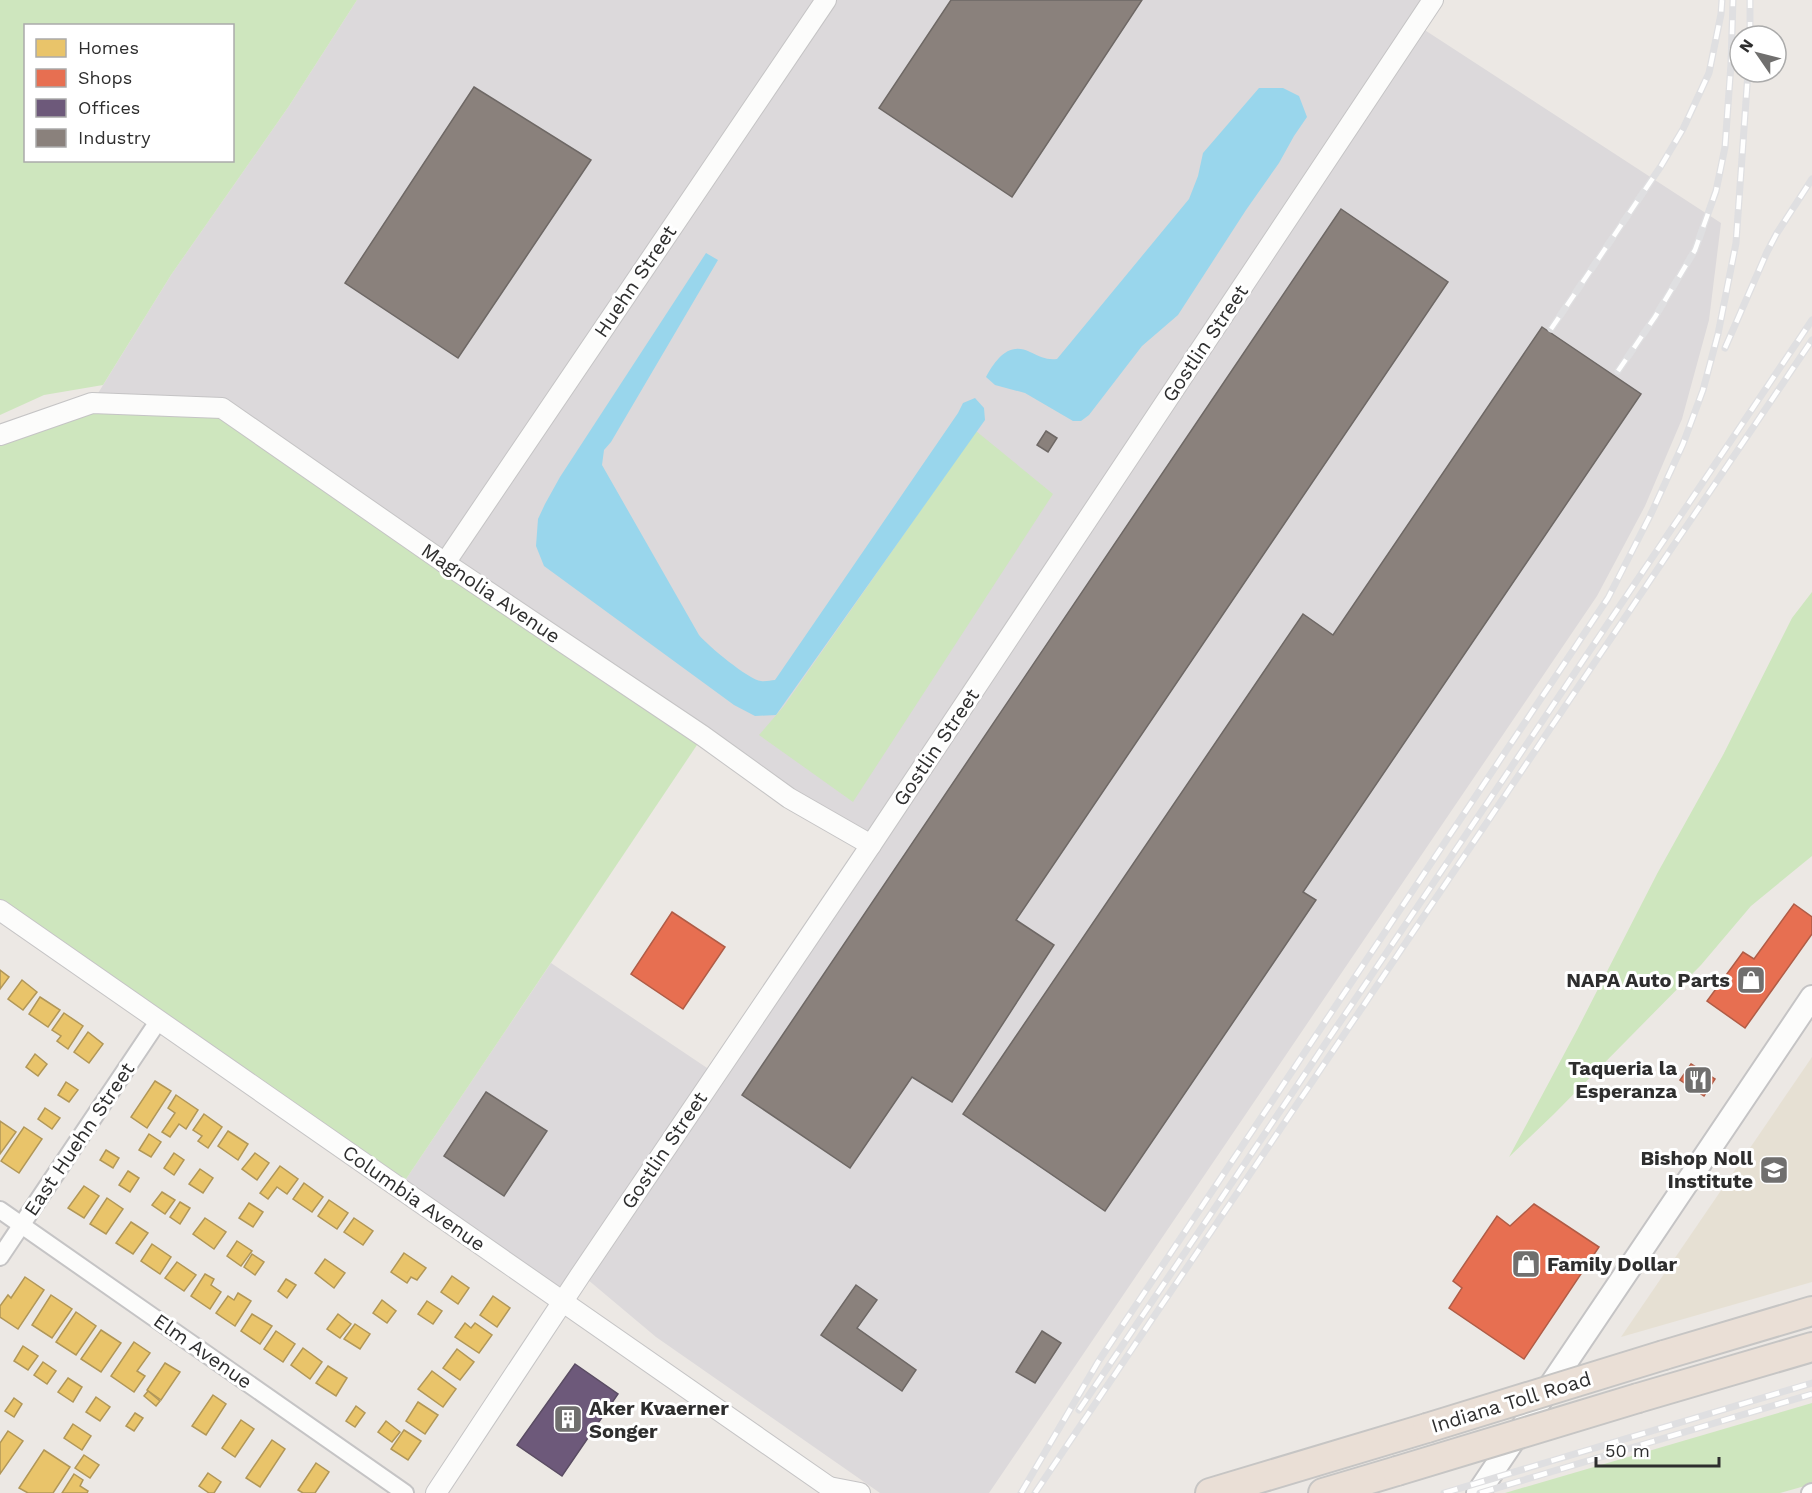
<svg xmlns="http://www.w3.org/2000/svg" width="1812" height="1493" font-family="'Work Sans',sans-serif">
	<rect width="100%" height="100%" fill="#ece8e4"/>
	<polygon fill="#dcd9db" points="357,0 1433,0 1417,25 1721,223 1709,320 1682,419 1645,506 1597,596 989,1493 880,1493 656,1337 581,1274 563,1302 400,1188 551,963 716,1074 871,845 703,736 92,403 171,275 289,106"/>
	<polygon fill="#e6e0d3" points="1812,1057 1812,1282 1621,1337"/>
	<g fill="#cee6be" fill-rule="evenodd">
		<path d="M0,0H357L289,106L171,275L103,385L44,395L0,415ZM26,26H232V160H26Z"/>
		<polygon points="92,403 222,408 703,736 400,1188 0,910 0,435"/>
		<polygon points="976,431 1053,494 853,802 759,735 784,706"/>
		<polygon points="1812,592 1812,856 1751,906 1701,965 1554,1114 1509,1157 1577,1030 1658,872 1723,755 1792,618"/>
		<polygon points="1812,1403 1812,1484 1780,1493 1505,1493"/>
	</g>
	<g fill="#99d6ec">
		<path d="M1259,88H1283L1299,96L1307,117L1294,136L1279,163L1246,210L1178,315L1142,346L1089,415L1081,421H1073L1025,393L995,385L986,377C995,361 1008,341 1030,352C1041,357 1046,360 1057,359L1189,199L1198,176L1203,153Z"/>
		<path d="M706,253L718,260L611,442L604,450L602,465L699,635C707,645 749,680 761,681C765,682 771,680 775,680L958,413L963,403L975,398L984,408L985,420L776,715L755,716L734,705L544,566L536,546L538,519L545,504L560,477Z"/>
	</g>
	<g fill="#e9c46a" stroke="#b19758" stroke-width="1.5">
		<polygon points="0,970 9,977 0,989"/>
		<polygon points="22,980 37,992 23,1010 8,999"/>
		<polygon points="40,997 60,1010 48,1027 29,1014"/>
		<polygon points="64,1013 83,1026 68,1049 57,1041 61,1036 52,1030"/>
		<polygon points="88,1032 103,1044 89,1063 74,1052"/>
		<polygon points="35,1054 47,1064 38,1076 26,1067"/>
		<polygon points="155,1081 171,1091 147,1128 131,1117"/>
		<polygon points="66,1082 78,1090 69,1102 58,1095"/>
		<polygon points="176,1095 198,1110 186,1129 179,1124 170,1137 162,1132 175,1113 168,1108"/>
		<polygon points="45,1108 60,1118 52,1129 38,1119"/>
		<polygon points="204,1114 222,1127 208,1148 198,1141 202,1136 193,1130"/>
		<polygon points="0,1121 16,1132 0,1154"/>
		<polygon points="24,1127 42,1139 19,1173 1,1161"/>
		<polygon points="228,1131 248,1144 238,1160 218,1146"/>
		<polygon points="149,1134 161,1142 151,1157 139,1150"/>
		<polygon points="106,1150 119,1158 113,1168 100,1160"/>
		<polygon points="174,1153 184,1160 174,1175 164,1168"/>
		<polygon points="255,1153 269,1163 257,1180 242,1169"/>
		<polygon points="280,1166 298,1179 287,1194 277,1187 268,1199 260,1193"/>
		<polygon points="200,1169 213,1178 203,1193 189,1184"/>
		<polygon points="128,1171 139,1178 130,1192 119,1185"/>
		<polygon points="304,1183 323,1197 312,1212 293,1199"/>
		<polygon points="84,1186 99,1196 84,1218 68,1208"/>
		<polygon points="162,1192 175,1200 165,1214 152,1205"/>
		<polygon points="107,1198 123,1209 106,1234 90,1224"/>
		<polygon points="329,1200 348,1213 337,1229 318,1216"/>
		<polygon points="180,1202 190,1208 180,1224 170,1217"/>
		<polygon points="249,1203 263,1212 253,1227 239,1218"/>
		<polygon points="205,1218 226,1232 214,1249 193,1234"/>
		<polygon points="354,1218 373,1231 363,1245 344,1232"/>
		<polygon points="131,1222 148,1233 133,1254 116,1243"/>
		<polygon points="237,1241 252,1251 241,1266 227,1256"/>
		<polygon points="152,1244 171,1257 160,1274 141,1261"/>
		<polygon points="404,1253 426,1268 417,1280 411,1277 407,1283 391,1272"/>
		<polygon points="252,1254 264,1262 255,1275 244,1267"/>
		<polygon points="325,1259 345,1273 334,1288 315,1273"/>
		<polygon points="177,1262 196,1275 184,1291 165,1278"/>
		<polygon points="205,1274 214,1279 211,1285 221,1292 210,1309 191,1296"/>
		<polygon points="452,1276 469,1288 458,1304 441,1292"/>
		<polygon points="25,1277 44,1290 18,1329 0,1317 0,1306 8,1295 11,1298"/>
		<polygon points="286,1279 296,1285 287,1298 278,1291"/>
		<polygon points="238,1293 251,1301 235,1326 216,1313 228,1296 234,1300"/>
		<polygon points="51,1295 72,1309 52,1338 32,1325"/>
		<polygon points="493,1296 510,1308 497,1327 480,1315"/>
		<polygon points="382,1300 396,1311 387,1323 373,1313"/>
		<polygon points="427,1301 442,1311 433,1324 418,1314"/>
		<polygon points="76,1312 96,1326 76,1355 56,1342"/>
		<polygon points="252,1314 272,1326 260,1344 241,1331"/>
		<polygon points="338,1314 351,1324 340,1338 327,1329"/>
		<polygon points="465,1323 471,1328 475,1323 492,1335 479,1353 455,1337"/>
		<polygon points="355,1324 370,1334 360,1349 344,1339"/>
		<polygon points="101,1330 121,1343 101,1372 81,1359"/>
		<polygon points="276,1331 295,1344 283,1362 264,1349"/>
		<polygon points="134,1342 150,1353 137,1371 145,1376 134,1392 111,1376"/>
		<polygon points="23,1346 38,1356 28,1370 14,1361"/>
		<polygon points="303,1348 322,1362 310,1379 291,1365"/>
		<polygon points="457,1349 474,1362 460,1380 443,1368"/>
		<polygon points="43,1362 56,1371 47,1384 34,1375"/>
		<polygon points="165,1363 180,1372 161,1400 147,1390"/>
		<polygon points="328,1366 347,1378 336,1396 316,1383"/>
		<polygon points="432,1371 456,1389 443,1407 418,1389"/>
		<polygon points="68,1378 82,1387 73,1402 58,1392"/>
		<polygon points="148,1391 160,1401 156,1406 144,1396"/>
		<polygon points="213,1395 226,1404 206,1435 192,1426"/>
		<polygon points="96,1397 110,1407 100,1421 86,1412"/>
		<polygon points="14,1398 22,1404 14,1417 5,1411"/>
		<polygon points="418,1402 438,1415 425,1434 406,1421"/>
		<polygon points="356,1406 365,1413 355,1427 346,1421"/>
		<polygon points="135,1413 143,1418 134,1431 126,1426"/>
		<polygon points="241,1420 254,1429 235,1457 222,1448"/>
		<polygon points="386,1421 400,1432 392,1442 378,1432"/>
		<polygon points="73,1424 91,1436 82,1450 64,1438"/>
		<polygon points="404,1430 421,1441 408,1460 391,1449"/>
		<polygon points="8,1431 23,1441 0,1474 0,1443"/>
		<polygon points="272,1440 285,1449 260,1487 246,1478"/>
		<polygon points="44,1450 70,1467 53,1493 28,1493 19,1488"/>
		<polygon points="84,1455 99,1465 90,1478 75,1468"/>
		<polygon points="316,1463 329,1472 315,1493 303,1493 298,1490"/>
		<polygon points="208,1473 221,1482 214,1493 209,1493 199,1486"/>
		<polygon points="74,1474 83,1480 80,1486 88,1491 87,1493 62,1493"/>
	</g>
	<g fill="#e76f51" stroke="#b05c46" stroke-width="1.5">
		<polygon points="1794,904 1812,917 1812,934 1745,1028 1707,1001 1743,952 1754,959"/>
		<polygon points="672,912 725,947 683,1009 631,974"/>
		<polygon points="1691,1064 1715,1079 1704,1096 1680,1080"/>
		<polygon points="1534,1204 1599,1247 1524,1359 1449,1308 1462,1288 1453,1281 1497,1216 1510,1226"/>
	</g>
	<polygon fill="#6d597a" stroke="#5a4c63" stroke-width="1.5" points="575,1364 618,1394 562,1476 517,1445"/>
	<g fill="#8a817c" stroke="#6e6865" stroke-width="1.5">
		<polygon points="951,0 1142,0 1012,197 879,108"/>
		<polygon points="474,87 591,160 458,358 345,283"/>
		<polygon points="1341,209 1448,282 1016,920 1054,945 952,1102 912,1077 850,1168 742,1095"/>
		<polygon points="1542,327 1641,394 1303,892 1316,900 1105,1211 963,1114 1303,614 1333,635"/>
		<polygon points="1046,431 1057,438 1048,452 1037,445"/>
		<polygon points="486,1092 547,1131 504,1196 444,1156"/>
		<polygon points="856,1285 877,1300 857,1328 916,1370 902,1391 821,1335"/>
		<polygon points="1042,1331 1061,1343 1035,1383 1016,1372"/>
	</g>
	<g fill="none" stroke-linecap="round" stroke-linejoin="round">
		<g stroke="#c5c4c5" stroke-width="20">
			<g id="minor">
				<polyline points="0,1210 405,1493"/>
				<polyline points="0,1257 159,1020"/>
				<polyline points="1810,1493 1812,1492"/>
			</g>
		</g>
		<g stroke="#c5c4c5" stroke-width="22">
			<g id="tertiary">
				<polyline points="0,435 92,403 222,408 445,563 703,736 789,798 871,845"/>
				<polyline points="445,563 826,0"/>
				<polyline points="0,910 829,1487 833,1493"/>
				<polyline points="829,1487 860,1493"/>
				<polyline points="436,1493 581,1274 871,845 1433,0"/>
			</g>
		</g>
		<g stroke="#c5c4c5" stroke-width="26">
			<polyline id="secondary" points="1478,1493 1812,997"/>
		</g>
		<g stroke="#c6c5c4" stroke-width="32">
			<g id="motorway">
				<polyline points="1664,1355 1812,1311"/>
				<polyline points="1638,1398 1812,1347"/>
				<polyline points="1210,1493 1427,1428"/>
				<polyline points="1323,1493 1397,1471"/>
			</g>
		</g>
		<use href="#minor" stroke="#fcfcfb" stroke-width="16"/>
		<use href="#tertiary" stroke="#fcfcfb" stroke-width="20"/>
		<use href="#secondary" stroke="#fcfcfb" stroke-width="22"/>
		<use href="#motorway" stroke="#eadfd6" stroke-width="28"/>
		<g stroke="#dfdfe1" stroke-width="7">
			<g id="rail">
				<polyline points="1750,36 1750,0"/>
				<polyline points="1551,329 1661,166 1683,129 1709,73 1721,14 1722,0"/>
				<polyline points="1725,348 1767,252 1777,233 1812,179"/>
				<polyline points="1618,371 1655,317 1695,250 1716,191 1725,147 1731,64 1733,0"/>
				<polyline points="1079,1410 1812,320"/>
				<polyline points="1021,1493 1098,1362 1608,598 1650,516 1683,444 1703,390 1718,334 1736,243 1748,72"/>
				<polyline points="1035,1493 1812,340"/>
				<polyline points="1444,1493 1812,1383"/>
				<polyline points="1480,1493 1812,1394"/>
			</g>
		</g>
		<use href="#rail" stroke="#fff" stroke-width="4.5" stroke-dasharray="14" stroke-linecap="butt"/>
		<g stroke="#c6c5c4" stroke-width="32" stroke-linecap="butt">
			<g id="motorway-bridge">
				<polyline points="1427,1428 1664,1355"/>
				<polyline points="1397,1471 1638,1398"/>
			</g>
		</g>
		<use href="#motorway-bridge" stroke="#eadfd6" stroke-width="28"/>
	</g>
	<defs>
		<g id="shop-square" transform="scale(1.5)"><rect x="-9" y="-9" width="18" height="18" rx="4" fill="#706f6e" stroke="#fff"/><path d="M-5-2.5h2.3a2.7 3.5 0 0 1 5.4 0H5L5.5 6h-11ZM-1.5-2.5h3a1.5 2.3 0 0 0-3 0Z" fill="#fff"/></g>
		<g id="restaurant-square" transform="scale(1.5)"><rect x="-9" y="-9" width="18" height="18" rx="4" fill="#706f6e" stroke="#fff"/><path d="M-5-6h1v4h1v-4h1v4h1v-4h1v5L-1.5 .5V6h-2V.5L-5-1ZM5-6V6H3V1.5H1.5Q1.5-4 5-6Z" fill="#fff"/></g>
		<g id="school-square" transform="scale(1.5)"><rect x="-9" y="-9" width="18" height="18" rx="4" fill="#706f6e" stroke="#fff"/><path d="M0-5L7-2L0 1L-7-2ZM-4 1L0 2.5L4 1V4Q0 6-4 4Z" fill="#fff"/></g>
		<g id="building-square" transform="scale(1.5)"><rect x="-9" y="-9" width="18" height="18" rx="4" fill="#706f6e" stroke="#fff"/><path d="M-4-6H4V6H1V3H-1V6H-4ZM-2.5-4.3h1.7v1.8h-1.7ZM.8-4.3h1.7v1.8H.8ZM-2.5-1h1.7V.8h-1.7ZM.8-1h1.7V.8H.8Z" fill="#fff"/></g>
	</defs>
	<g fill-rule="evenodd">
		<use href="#shop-square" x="1751" y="980"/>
		<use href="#restaurant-square" x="1698" y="1080"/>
		<use href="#school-square" x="1774" y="1170"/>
		<use href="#shop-square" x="1526" y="1264"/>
		<use href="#building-square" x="568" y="1419"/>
	</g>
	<g text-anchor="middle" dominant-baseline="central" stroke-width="6" stroke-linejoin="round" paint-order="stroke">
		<g font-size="20" fill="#2e2e2e" stroke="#fff">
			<text transform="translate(635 281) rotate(-56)">Huehn Street</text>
			<text transform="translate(1205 343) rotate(-56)">Gostlin Street</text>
			<text transform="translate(491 593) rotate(34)">Magnolia Avenue</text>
			<text transform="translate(936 747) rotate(-56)">Gostlin Street</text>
			<text transform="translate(79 1139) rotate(-56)">East Huehn Street</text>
			<text transform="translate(664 1150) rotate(-56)">Gostlin Street</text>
			<text transform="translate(414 1198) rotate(35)">Columbia Avenue</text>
			<text transform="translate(203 1351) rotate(35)">Elm Avenue</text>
			<text transform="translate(1511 1402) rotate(-17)">Indiana Toll Road</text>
		</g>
		<g font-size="20" font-weight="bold" fill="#2e2e2e" stroke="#fff" text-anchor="end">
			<text x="1730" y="980">NAPA Auto Parts</text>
			<text x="1677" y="1068">Taqueria la<tspan x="1677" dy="23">Esperanza</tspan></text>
			<text x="1753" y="1158">Bishop Noll<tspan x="1753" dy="23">Institute</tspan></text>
			<text x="1547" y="1264" text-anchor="start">Family Dollar</text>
			<text x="589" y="1408" text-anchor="start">Aker Kvaerner<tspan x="589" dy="23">Songer</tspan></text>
		</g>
	</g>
	<rect x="24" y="24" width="210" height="138" fill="#ffffff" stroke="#ababab" stroke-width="1.5"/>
	<rect x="36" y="39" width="30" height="18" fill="#e9c46a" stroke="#ababab" stroke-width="1.5"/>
	<text x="78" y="54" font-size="18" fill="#2e2e2e">Homes</text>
	<rect x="36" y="69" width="30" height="18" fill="#e76f51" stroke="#ababab" stroke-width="1.5"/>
	<text x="78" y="84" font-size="18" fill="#2e2e2e">Shops</text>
	<rect x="36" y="99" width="30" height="18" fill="#6d597a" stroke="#ababab" stroke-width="1.5"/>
	<text x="78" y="114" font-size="18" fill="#2e2e2e">Offices</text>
	<rect x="36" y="129" width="30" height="18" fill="#8a817c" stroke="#ababab" stroke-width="1.5"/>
	<text x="78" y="144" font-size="18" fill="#2e2e2e">Industry</text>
	<g transform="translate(1758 54) rotate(305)"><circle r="28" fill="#ffffff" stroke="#ababab" stroke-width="1.5"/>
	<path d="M0-4.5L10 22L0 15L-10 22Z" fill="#706f6e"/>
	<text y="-9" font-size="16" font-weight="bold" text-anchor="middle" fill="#2e2e2e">N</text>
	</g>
	<path d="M1596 1457v9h123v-9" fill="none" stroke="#2e2e2e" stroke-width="3"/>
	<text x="1605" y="1457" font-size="18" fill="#2e2e2e" stroke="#ffffff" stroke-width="4.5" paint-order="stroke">50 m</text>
</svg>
